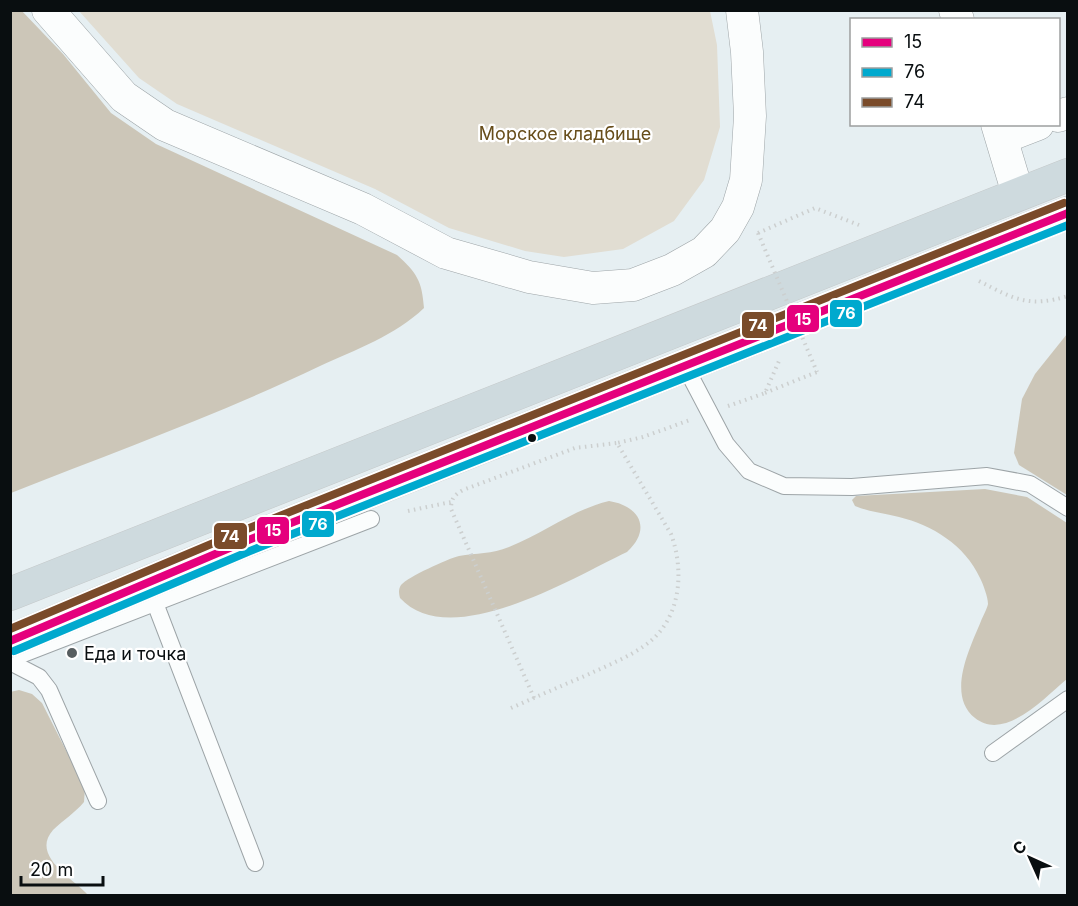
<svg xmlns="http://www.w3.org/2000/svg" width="1078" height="906" font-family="Inter,sans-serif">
	<rect width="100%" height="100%" fill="#e6eff2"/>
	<polygon fill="#e1ddd2" points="79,11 710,11 717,45 720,127 704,180 674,221 623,249 564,257 525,251 449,228 375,189 177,104 139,78"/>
	<g fill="#ccc6b8">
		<path d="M21,10L63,54L111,113L156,144L397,255C417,273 422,281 424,308C396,335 355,350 320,366C220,414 114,452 11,493L10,11Z"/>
		<polygon points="1067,334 1067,495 1019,465 1014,453 1022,399 1035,374"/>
		<path d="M985,489L1027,497L1067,523V679C1045,697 1005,742 975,718C946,695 970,648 981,621C983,616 987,609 988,604C988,597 983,584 980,578C965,545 932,525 899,517C884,513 869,512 855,506L852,500L856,496Z"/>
		<path d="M609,501C640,506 652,529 627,552C574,577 450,653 400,598C399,594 398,590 401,585C408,577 447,559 459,556C476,553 492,554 509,547C544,533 572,510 609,501Z"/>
		<path d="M19,690L32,694L42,703L85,788L84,802C75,813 63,820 53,830C30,856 74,879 88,895L11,896L10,692Z"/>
	</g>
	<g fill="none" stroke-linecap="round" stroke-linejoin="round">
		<g stroke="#9da4a7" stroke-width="18">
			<g id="service">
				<polyline points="685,366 726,444 749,471 784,486 852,487 987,476 1030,484 1068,508"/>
				<polyline points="155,603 255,863"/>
				<polyline points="10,659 371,519"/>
				<polyline points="10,662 39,677 49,690 98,801"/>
				<polyline points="993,753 1068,699"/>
			</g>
		</g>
		<g stroke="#9da4a7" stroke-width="33">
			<g id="minor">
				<polyline points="48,10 124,97 165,125 363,209 446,253 529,277 593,288 633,285 672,270 704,252 725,230 738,207 746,180 750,116 747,52 742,10"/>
				<polyline points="955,10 958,20"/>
				<polyline points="1058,116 1068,113"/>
				<polyline points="997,124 1018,194"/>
				<polyline points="1002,138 1038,124"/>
			</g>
		</g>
		<g stroke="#c5c9ca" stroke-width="34">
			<g id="trunk">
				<polyline points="10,594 1068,175"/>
				<polyline points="10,641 246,541 1068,213"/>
			</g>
		</g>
		<g stroke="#cccfcf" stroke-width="4" stroke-dasharray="1.5 4.5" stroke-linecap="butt">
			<polyline points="758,233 815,208 859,225"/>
			<path d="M979,281C1014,299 1029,308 1068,296"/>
			<polyline points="765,393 817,372"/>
			<polyline points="728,406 765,393 779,361"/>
			<polyline points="408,511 451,502"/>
			<path d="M534,698L451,509C451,499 454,495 463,490L575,448L617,443"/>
			<path d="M511,708C536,697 561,686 587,675C606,666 627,658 644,646C681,621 685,572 671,534L617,443L643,437L690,420"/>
		</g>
		<use href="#service" stroke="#fbfdfd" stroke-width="16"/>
		<use href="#minor" stroke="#fbfdfd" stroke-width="32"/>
		<use href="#trunk" stroke="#cedade" stroke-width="33"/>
		<polyline stroke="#cccfcf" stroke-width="4" stroke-dasharray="1.5 4.5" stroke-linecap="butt" points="758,233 817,372"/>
		<g stroke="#fff" stroke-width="12">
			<polyline id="bus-1" points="10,641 246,541 1068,213"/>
		</g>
		<g stroke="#fff" stroke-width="12">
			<polyline id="bus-2" points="14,651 250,551 1068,225"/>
		</g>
		<g stroke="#fff" stroke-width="12">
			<polyline id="bus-3" points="10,629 242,531 1064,203"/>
		</g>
		<use href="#bus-1" stroke="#e5007d" stroke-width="8"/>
		<use href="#bus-2" stroke="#00a9ce" stroke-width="8"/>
		<use href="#bus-3" stroke="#7a4b2a" stroke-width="8"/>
	</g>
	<circle fill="#090e10" stroke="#fff" stroke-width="2" cx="532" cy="438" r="5"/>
	<circle fill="#565d5f" stroke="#fff" stroke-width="2" cx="72" cy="653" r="6"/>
	<g text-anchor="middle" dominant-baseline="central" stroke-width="4.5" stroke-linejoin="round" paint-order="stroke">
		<g font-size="18" fill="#674d1a" stroke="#fff">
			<text x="565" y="133">Морское кладбище</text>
		</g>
		<g font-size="18" fill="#090e10" stroke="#fff" text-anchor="start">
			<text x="84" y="653">Еда и точка</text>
		</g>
	</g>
	<g stroke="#fff" stroke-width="2">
		<rect x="829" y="299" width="34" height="29" rx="6" fill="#00a9ce"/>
		<rect x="786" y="304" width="34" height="29" rx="6" fill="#e5007d"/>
		<rect x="741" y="311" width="34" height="28" rx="6" fill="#7a4b2a"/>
		<rect x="301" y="510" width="34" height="28" rx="6" fill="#00a9ce"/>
		<rect x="256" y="516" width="34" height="29" rx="6" fill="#e5007d"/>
		<rect x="213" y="522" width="35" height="28" rx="6" fill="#7a4b2a"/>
	</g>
	<g font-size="16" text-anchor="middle" font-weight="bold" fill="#fff">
		<text x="846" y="319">76</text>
		<text x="803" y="325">15</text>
		<text x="758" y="331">74</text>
		<text x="318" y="530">76</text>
		<text x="273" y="536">15</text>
		<text x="230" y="542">74</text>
	</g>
	<rect width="1078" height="906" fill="none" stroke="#090e10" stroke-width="24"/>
	<rect x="850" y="18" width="210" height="108" fill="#ffffff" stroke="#9d9f9f" stroke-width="1.5"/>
	<rect x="862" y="38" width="30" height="9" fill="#e5007d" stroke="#9d9f9f" stroke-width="1.5"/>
	<text x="904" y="48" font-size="18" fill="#090e10">15</text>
	<rect x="862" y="68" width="30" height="9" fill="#00a9ce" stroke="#9d9f9f" stroke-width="1.5"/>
	<text x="904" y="78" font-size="18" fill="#090e10">76</text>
	<rect x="862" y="98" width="30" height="9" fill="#7a4b2a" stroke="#9d9f9f" stroke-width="1.5"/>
	<text x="904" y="108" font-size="18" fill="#090e10">74</text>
	<g transform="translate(1030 858) rotate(315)" stroke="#ffffff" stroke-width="4.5" paint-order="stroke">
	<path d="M0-4.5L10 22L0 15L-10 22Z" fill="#090e10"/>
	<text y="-9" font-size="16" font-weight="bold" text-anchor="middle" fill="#090e10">С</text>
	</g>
	<path d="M21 876v9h82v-9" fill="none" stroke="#090e10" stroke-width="3"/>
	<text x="30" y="876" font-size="18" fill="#090e10" stroke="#ffffff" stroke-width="4.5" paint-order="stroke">20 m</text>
</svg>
